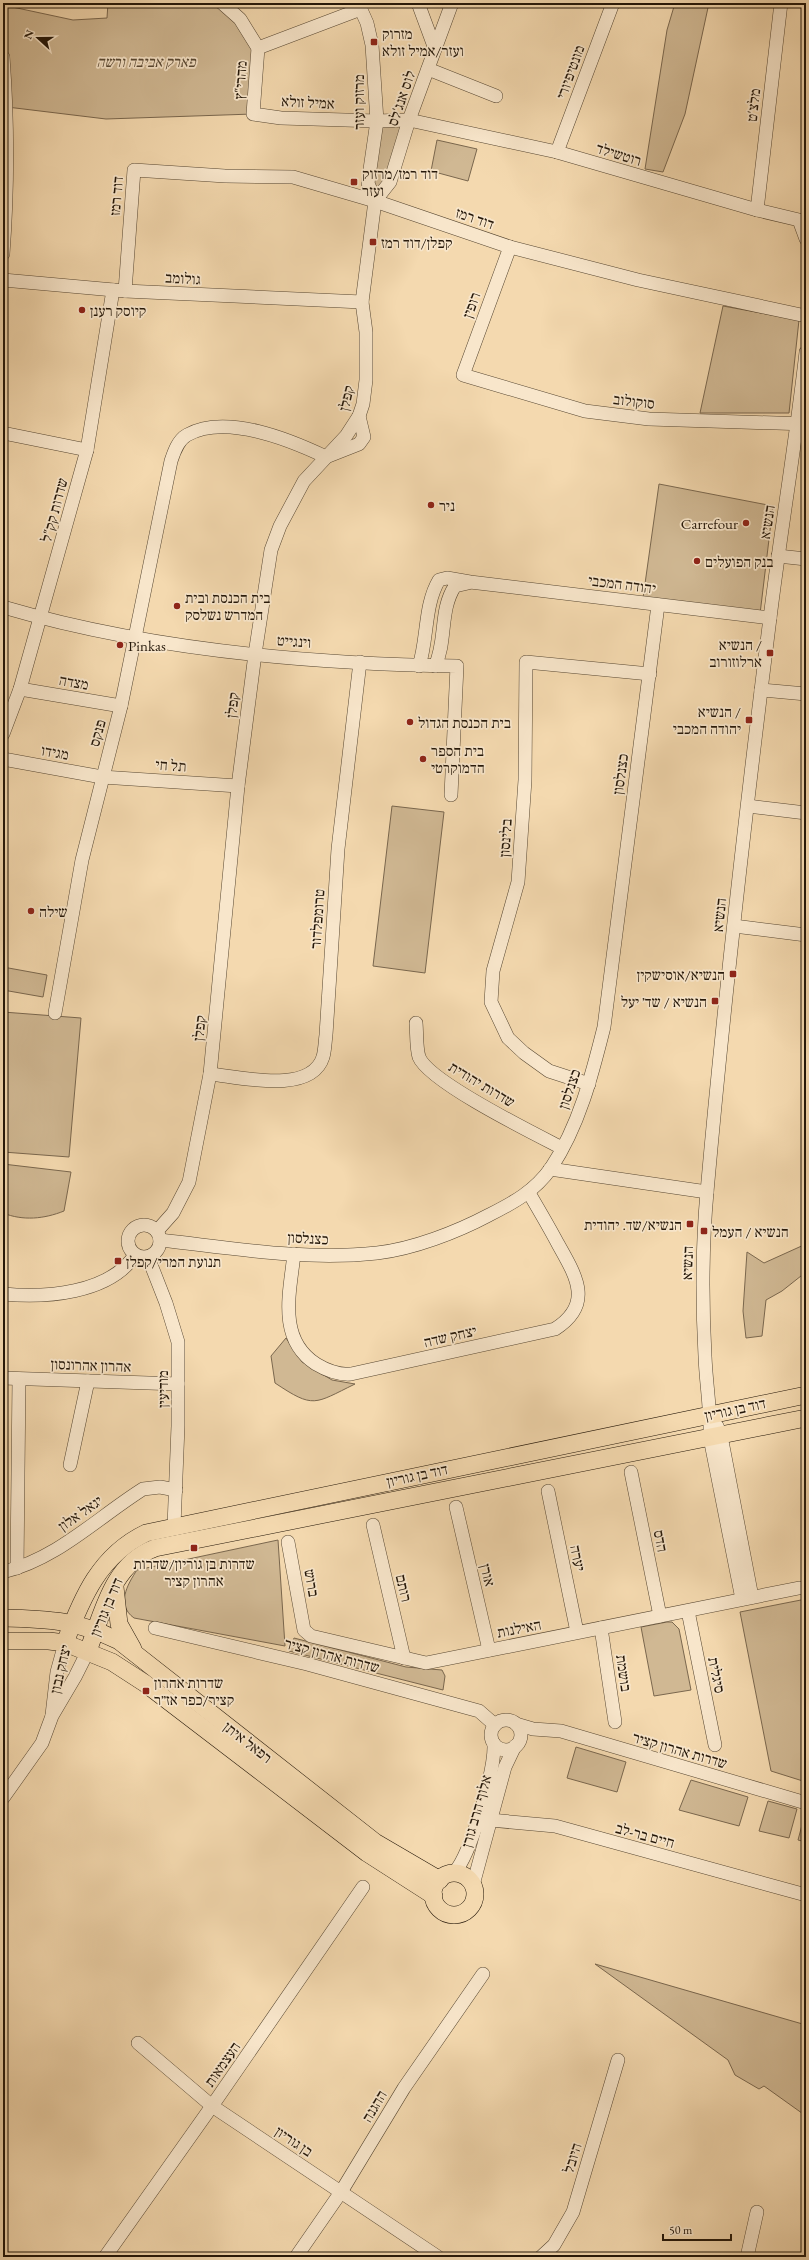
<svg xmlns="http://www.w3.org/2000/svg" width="809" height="2260" font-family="'EB Garamond','Frank Ruhl Libre',serif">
	<rect width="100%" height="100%" fill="#f4d9af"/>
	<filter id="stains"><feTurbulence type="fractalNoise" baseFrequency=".005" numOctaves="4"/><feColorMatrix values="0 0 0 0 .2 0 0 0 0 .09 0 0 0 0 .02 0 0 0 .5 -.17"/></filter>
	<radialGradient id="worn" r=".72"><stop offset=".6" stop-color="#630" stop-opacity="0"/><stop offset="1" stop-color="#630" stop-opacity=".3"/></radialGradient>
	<g fill="#d0b893" stroke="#7a674e">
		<polygon points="108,3 222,3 253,38 253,114 106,119 7,107 3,57 3,5 73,20 107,18"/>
		<polygon points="675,3 709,3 685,114 663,172 645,169 667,30"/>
		<polygon points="409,120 375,201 370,169 377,121"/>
		<polygon points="437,140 477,149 468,181 431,171"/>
		<polygon points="723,306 799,320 789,413 700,413"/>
		<polygon points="659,484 773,506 760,614 643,598"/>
		<polygon points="392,806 444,812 425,973 373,966"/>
		<polygon points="3,967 47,975 43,997 3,990"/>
		<polygon points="3,1012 81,1018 69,1157 3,1152"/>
		<path d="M3,1164L71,1172L64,1211C44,1219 23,1221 3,1213Z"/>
		<polygon points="806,1244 806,1272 782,1291 766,1300 762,1336 746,1338 743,1311 747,1252 764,1263"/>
		<path d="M286,1338L302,1362L332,1380L355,1384C314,1404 314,1409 275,1383L271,1356Z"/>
		<path d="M278,1540L285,1646L134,1618C116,1605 127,1585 137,1570Z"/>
		<polygon points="806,1599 806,1782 771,1771 740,1612"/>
		<polygon points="667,1622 672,1622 679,1629 691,1690 654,1696 641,1627"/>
		<polygon points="294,1638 406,1667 442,1670 445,1676 443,1690 289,1651"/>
		<polygon points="576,1747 626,1762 617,1792 567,1778"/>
		<polygon points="691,1780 748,1797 739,1826 679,1810"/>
		<polygon points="768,1801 797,1809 789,1838 759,1831"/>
		<polygon points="806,1810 806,1842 798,1840"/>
		<polygon points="595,1964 806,2025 806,2116 764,2086 759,2089 735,2075 728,2060"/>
	</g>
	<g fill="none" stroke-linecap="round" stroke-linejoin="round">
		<g stroke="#574732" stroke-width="14">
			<g id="minor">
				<polyline points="222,3 240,19 258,48 253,114 281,118 377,121 409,120 557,152 757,210 799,220 806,239"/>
				<polyline points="358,3 367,23 372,45 377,121 368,183 375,201"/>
				<polyline points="418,3 435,49"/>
				<polyline points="258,48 361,9"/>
				<path d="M3,57C8,124 8,186 3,254"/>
				<polyline points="428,69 496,96"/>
				<polyline points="557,152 613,3"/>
				<polyline points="375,201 390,182 409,120 452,3"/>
				<polyline points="757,210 781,3"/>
				<polyline points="510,247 463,375 585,411 649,419 806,424"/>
				<polyline points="3,280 125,291 362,302"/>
				<polyline points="125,291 134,170 225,176 293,177 375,201 510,247 638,280 806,316"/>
				<polyline points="3,433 87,450"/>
				<polyline points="778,556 806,559"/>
				<path d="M3,607C146,649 308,664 457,666L451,795"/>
				<path d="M419,666C428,638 424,605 439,580L447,578L470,582L770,618"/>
				<path d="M435,666C447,641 439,610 455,586L468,583"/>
				<polyline points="20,689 121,706"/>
				<polyline points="761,690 806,694"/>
				<polyline points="3,734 20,689 87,450 113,290"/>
				<polyline points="3,759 102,777 238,786"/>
				<polyline points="748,806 806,813"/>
				<polyline points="734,926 806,935"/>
				<path d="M55,1013L82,860L121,706L171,461C174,452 178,440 187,435C226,413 290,440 326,457L359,444L364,437L359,416"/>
				<path d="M416,1023C417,1033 416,1047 419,1057C429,1082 535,1134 562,1148"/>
				<path d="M210,1074C240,1077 311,1095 323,1057C325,1050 325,1042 326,1035L338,849L360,662"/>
				<polyline points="589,1084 549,1071 524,1053 508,1038 491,1002 493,971 518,882 525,780 526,662 650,674"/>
				<polyline points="550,1169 707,1192"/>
				<circle cx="144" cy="1241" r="16"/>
				<polyline points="157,1231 173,1213 189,1182 210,1074 238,786 255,654 271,550 280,526 304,481 346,436 359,416 363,404 366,380 366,332 362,302 375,201"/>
				<path d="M160,1240C232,1248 305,1261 377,1253C413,1249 457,1232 489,1215C513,1203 535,1191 551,1168C579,1126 592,1075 604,1027L658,605"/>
				<path d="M294,1254C290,1292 277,1339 316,1364C326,1370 339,1375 351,1374L555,1329C594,1304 576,1276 558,1244C549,1227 539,1210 529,1193"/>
				<polyline points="148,1257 166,1303 178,1342 178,1426 174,1526"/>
				<path d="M3,1294C45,1298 109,1294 135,1255"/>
				<polyline points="3,1378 178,1384"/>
				<polyline points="717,1426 721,1436 752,1597"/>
				<polyline points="70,1465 88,1381"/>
				<polyline points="631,1472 660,1616"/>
				<polyline points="548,1491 577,1632"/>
				<polyline points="456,1507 489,1650"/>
				<polyline points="373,1525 404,1658"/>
				<polyline points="288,1542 304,1630 311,1636 426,1663 799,1588"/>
				<polyline points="17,1568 19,1379"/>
				<path d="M3,1572C57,1559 97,1518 143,1489L160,1487L176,1490"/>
				<path d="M742,1599L710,1438C711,1410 706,1384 705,1356C702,1301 702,1247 707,1192C724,1000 746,809 770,618C781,529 796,441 806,352"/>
				<polyline points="688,1611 715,1745"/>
				<polyline points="155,1628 307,1664 479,1711 495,1725"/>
				<polyline points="601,1628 615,1722"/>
				<polyline points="52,1715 57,1672 65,1643"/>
				<circle cx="506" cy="1735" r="15"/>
				<polyline points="516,1724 533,1729 561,1731 806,1803"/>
				<polyline points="3,1798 42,1743 52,1716 75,1677 88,1651"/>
				<polyline points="476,1827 490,1820 555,1826 806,1895"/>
				<path d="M454,1873C471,1854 495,1770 494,1744"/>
				<polyline points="473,1885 505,1767 515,1746"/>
				<polyline points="138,2043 212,2106 438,2257"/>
				<polyline points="105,2257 212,2106 363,1887"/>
				<polyline points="296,2257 341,2192 404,2088 483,1974"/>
				<polyline points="541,2257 554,2245 573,2212 618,2060"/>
				<polyline points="747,2257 757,2212"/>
			</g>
		</g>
		<g stroke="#231608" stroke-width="18">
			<g id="major">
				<polyline points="115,1587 119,1624 133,1649"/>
				<path d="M3,1618C49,1619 77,1620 119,1641L375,1842L440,1880"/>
				<polyline points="3,1641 49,1641 65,1643 112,1662 146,1684 367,1853 434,1896"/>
				<path d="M65,1643C82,1597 100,1555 146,1533L806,1395"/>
				<path d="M88,1651C103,1612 112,1564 155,1548L806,1418"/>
				<circle cx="454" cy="1894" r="21"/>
			</g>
		</g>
		<use href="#minor" stroke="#f8e6cb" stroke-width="13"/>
		<use href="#major" stroke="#f4d9af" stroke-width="17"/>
	</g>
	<g fill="#8f2418" stroke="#f8e6cb" stroke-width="1.5">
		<rect x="370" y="38" width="8" height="8" rx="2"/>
		<rect x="350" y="178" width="8" height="8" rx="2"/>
		<rect x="369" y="238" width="8" height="8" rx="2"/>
		<circle cx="82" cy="310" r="4"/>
		<circle cx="431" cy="505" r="4"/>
		<circle cx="746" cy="523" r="4"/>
		<circle cx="697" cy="561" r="4"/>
		<circle cx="177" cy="606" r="4"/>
		<circle cx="120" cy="645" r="4"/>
		<rect x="766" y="649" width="8" height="8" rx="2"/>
		<rect x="745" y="716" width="8" height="8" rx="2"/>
		<circle cx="410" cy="722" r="4"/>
		<circle cx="423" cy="759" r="4"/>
		<circle cx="31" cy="911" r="4"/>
		<rect x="729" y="970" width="8" height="8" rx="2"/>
		<rect x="711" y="997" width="8" height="8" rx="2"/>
		<rect x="686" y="1220" width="8" height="8" rx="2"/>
		<rect x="700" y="1227" width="8" height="8" rx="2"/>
		<rect x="114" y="1257" width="8" height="8" rx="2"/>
		<rect x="190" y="1544" width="8" height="8" rx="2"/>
		<rect x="142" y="1687" width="8" height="8" rx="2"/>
	</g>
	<g text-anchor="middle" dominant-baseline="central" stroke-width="3.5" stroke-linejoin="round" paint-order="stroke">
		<g font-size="15" fill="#231608" stroke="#f8e6cb" text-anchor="start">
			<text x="382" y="33">מזרוק<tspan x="382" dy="17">ועזר/אמיל זולא</tspan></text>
			<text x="362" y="173">דוד רמז/מרזוק<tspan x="362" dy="17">ועזר</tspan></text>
			<text x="381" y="242">קפלן/דוד רמז</text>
			<text x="90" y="310">קיוסק רענן</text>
			<text x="439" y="505">ניר</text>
			<text x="738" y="523" text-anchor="end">Carrefour</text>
			<text x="705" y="561">בנק הפועלים</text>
			<text x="185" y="597">בית הכנסת ובית<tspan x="185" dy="17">המדרש נשלסק</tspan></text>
			<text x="762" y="644" text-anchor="end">הנשיא /<tspan x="762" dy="17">ארלוזורוב</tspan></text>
			<text x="128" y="645">Pinkas</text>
			<text x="741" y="711" text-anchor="end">הנשיא /<tspan x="741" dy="17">יהודה המכבי</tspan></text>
			<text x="418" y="722">בית הכנסת הגדול</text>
			<text x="431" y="750">בית הספר<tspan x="431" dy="17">הדמוקרטי</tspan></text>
			<text x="39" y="911">שילה</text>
			<text x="725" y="974" text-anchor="end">הנשיא/אוסישקין</text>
			<text x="707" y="1001" text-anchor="end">הנשיא / שד׳ יעל</text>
			<text x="682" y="1224" text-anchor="end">הנשיא/שד. יהודית</text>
			<text x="712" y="1231">הנשיא / העמל</text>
			<text x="126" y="1261">תנועת המרי/קפלן</text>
			<text x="194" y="1563" text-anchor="middle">שדרות בן גוריון/שדרות<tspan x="194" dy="17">אהרון קציר</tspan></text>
			<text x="154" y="1682">שדרות אהרון<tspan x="154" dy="17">קציר/כפר אז״ר</tspan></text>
		</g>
		<g font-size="15" font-style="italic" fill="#574732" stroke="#f8e6cb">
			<text x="146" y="61">פארק אביבה ורשה</text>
		</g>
		<g font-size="15" fill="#231608" stroke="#f8e6cb">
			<text transform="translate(570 72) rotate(-70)">מונטיפיורי</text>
			<text transform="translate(240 80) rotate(-86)">מהרי"ץ</text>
			<text transform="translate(401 98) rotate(-71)">לוס אנג'לס</text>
			<text transform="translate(308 102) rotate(3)">אמיל זולא</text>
			<text transform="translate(358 102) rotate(-90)">מרזוק ועזר</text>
			<text transform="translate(753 105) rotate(-84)">מלצ'ט</text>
			<text transform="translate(619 154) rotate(17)">רוטשילד</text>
			<text transform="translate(116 196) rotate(-85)">דוד רמז</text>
			<text transform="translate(475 218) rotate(19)">דוד רמז</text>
			<text transform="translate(183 278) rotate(3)">גולומב</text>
			<text transform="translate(471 305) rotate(-70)">רופין</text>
			<text transform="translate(346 398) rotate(-77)">קפלן</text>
			<text transform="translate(634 401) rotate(7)">סוקולוב</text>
			<text transform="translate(54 510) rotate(-75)">שדרות קק"ל</text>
			<text transform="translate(767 522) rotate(-81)">הנשיא</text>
			<text transform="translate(622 584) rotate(7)">יהודה המכבי</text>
			<text transform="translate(294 641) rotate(4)">וינגייט</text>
			<text transform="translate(74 682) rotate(10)">מצדה</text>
			<text transform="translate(232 705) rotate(-83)">קפלן</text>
			<text transform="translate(97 733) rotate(-75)">פנקס</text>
			<text transform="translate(55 752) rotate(10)">מגידו</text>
			<text transform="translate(171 765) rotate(4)">תל חי</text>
			<text transform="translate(620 774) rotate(-82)">כצנלסון</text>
			<text transform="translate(505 838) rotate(-86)">בלינסון</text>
			<text transform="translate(719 915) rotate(-84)">הנשיא</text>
			<text transform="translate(317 919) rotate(-86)">טרומפלדור</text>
			<text transform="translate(199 1028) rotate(-84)">קפלן</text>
			<text transform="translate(482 1084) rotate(31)">שדרות יהודית</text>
			<text transform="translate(569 1089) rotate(-71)">כצנלסון</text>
			<text transform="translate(308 1238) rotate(3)">כצנלסון</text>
			<text transform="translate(687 1263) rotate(-88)">הנשיא</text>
			<text transform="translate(450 1336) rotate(-13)">יצחק שדה</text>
			<text transform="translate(91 1365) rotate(2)">אהרון אהרונסון</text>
			<text transform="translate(162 1389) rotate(-90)">מודיעין</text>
			<text transform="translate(735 1409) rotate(-12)">דוד בן גוריון</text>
			<text transform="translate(417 1475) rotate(-12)">דוד בן גוריון</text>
			<text transform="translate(80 1513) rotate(-35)">יגאל אלון</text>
			<text transform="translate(661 1541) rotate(79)">הדס</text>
			<text transform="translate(578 1558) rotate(78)">יערה</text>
			<text transform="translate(488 1575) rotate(77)">אורן</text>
			<text transform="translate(312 1583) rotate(80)">ברוש</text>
			<text transform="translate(404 1588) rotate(77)">רותם</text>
			<text transform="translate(106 1607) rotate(-67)">דוד בן גוריון</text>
			<text transform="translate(519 1628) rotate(-11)">האילנות</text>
			<text transform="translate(332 1655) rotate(15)">שדרות אהרון קציר</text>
			<text transform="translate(60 1669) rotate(-77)">יצחק נבון</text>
			<text transform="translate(624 1673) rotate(82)">בושמת</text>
			<text transform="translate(717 1675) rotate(79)">סיגלית</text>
			<text transform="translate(248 1742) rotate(38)">רפאל איתן</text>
			<text transform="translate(680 1750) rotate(16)">שדרות אהרון קציר</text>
			<text transform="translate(476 1811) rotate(-74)">אלוף הרב גורן</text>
			<text transform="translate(645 1835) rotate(15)">חיים בר-לב</text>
			<text transform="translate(222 2064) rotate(-55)">העצמאות</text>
			<text transform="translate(374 2106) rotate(-59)">ההגנה</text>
			<text transform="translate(294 2141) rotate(34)">בן גוריון</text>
			<text transform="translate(572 2158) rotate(-73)">היובל</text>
		</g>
	</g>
	<rect width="809" height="2260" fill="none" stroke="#f4d9af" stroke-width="16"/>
	<rect x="4" y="4" width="801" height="2252" fill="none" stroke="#231608" stroke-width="2"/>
	<rect x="8" y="8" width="793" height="2244" fill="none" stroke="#231608"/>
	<g transform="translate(38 38) rotate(291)" stroke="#f8e6cb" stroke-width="3" paint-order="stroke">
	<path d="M0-3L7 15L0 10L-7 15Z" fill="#231608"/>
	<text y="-6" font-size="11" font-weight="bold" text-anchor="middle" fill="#231608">N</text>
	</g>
	<path d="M663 2234v6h68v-6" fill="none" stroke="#231608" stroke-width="2"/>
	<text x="669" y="2234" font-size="12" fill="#231608" stroke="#f8e6cb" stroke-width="3" paint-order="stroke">50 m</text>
	<rect width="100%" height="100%" filter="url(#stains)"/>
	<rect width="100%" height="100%" fill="url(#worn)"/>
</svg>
